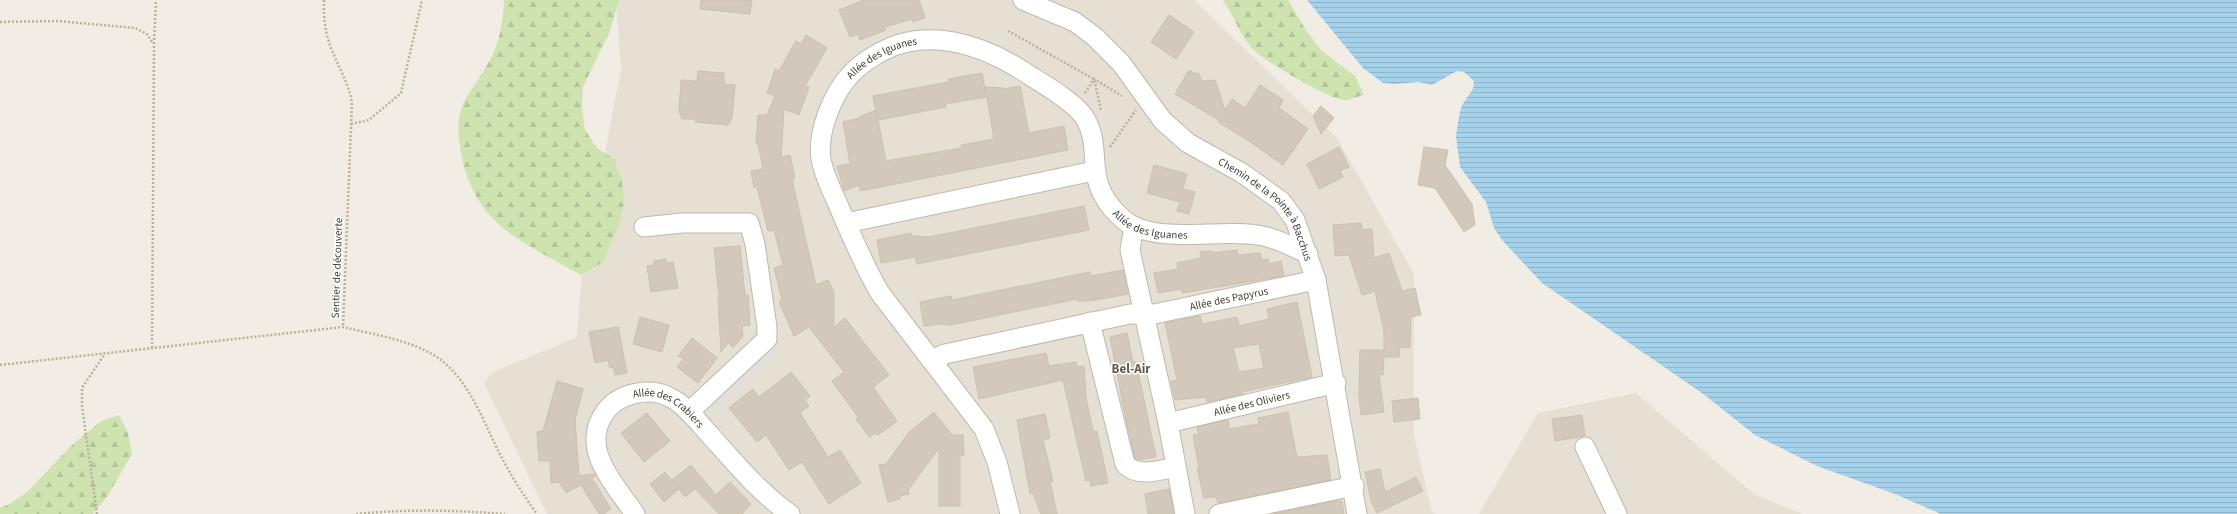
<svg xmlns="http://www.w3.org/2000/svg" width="2237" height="514" font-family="'Source Sans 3',sans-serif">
	<defs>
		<pattern id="forest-firs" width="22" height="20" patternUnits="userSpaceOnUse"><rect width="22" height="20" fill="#cee3b0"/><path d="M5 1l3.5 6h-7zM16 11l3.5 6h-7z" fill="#b2c498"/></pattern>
		<pattern id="water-rules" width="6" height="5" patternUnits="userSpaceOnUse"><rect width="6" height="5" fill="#a5d1eb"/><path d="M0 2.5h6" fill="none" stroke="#8fb4ca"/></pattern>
	</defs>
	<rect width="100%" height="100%" fill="#f1ede5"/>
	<g fill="#e5dfd4">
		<polygon points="616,0 1194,0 1337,138 1414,274 1414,435 1432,512 1437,514 547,514 484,383 491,373 577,337 582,271 621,69"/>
		<polygon points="1636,393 1755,495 1803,514 1479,514 1538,413"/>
	</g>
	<g fill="url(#forest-firs)">
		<path d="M504,0H619L610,31L583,87L582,107L585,130L597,148L614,159L622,180L624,203L619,224L603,262L581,275C524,242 475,227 461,153C458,134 456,118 465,100C472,87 482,75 489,62C500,43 503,21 504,0Z"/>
		<path d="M1223,0H1288L1307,32L1321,50L1355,76L1364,95C1358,96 1349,101 1343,100C1329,99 1260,59 1251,47C1239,32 1233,15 1223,0Z"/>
		<polygon points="119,415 128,433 132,454 108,495 93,514 0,514 0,508 10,504 28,491 70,447 101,421"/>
	</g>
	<polygon fill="#e2e0dd" points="773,339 781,348 710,415 702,407"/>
	<polygon fill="url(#water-rules)" points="1307,0 2237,0 2237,514 1941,514 1895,494 1817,466 1755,435 1702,393 1542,283 1502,240 1494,228 1486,202 1460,167 1456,136 1459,116 1462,105 1473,89 1474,81 1464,72 1457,71 1432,85 1419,82 1394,84 1383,83 1363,68"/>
	<g fill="#d2c9bc" stroke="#ccc0af" fill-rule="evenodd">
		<polygon points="701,0 752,0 750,14 700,9"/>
		<polygon points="864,0 919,0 925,18 913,22 912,19 885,27 886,30 860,40 858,34 850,37 839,10"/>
		<polygon points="1169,15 1194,32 1176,59 1151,42"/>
		<polygon points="806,35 827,48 805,86 809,87 799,115 784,109 781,158 790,155 795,178 792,179 816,285 828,280 834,292 834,327 845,318 889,375 873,387 897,421 878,435 876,433 869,437 856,419 858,417 832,381 844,372 809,327 794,336 779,302 782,300 774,268 783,265 774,230 768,231 757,187 754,187 751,171 763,169 758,144 756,144 758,115 767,115 775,96 767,93 775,69 779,71 796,41 801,44"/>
		<polygon points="1189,70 1195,74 1198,73 1202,81 1215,80 1225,110 1232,99 1245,108 1260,85 1283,100 1279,108 1308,129 1283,165 1249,141 1218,122 1219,120 1175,94"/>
		<polygon points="698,71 724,73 724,84 735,85 732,118 728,125 695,122 696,119 682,119 679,111 681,80 697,81"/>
		<path d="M982,73L986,94L985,87L1003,88V89L1020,86L1029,133L1064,126L1068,150L860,191L859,185L844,191L837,166L850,164L843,122L860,118L859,117L876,110L877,118L873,96L949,82L948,79ZM987,97L994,139L961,145L962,148L886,161L878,120L946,107L945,104Z"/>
		<polygon points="1321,106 1334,118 1321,134 1313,116"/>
		<polygon points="1339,147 1349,167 1340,171 1343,177 1319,189 1307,164"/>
		<polygon points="1424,147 1448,150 1445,165 1472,204 1475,225 1464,232 1435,188 1418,185"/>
		<polygon points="1154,165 1187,174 1183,189 1195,192 1189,214 1177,211 1180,202 1147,193"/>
		<polygon points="1084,206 1089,230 917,264 915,257 881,263 877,240 911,233 911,236 929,237"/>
		<polygon points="1361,223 1362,230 1372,229 1374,258 1389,253 1402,291 1415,288 1421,315 1411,317 1410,348 1400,347 1399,357 1384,357 1383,375 1379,375 1384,412 1361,415 1359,395 1360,350 1384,350 1384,331 1375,291 1362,295 1349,255 1335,256 1333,225"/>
		<polygon points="740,246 745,295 748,295 750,325 742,326 743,336 733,348 728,343 721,352 718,297 719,297 714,248"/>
		<polygon points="1237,250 1238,255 1260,253 1262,260 1268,259 1269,264 1281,261 1284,276 1182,293 1182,289 1158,293 1154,273 1178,269 1177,263 1201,258 1200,252 1212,251 1213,253"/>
		<polygon points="666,259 666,263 673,262 678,288 651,292 647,266 654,265 654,261"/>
		<polygon points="1123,270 1128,294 1089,301 1078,301 1077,299 951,325 939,324 924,326 920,302 951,296 952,300 1090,272 1091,276"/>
		<path d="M1297,302L1312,377L1242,392L1243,394L1207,402L1206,397L1175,400L1171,381L1177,380L1165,323L1200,316L1202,324L1237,317L1239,326L1269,319L1267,309ZM1259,344L1264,368L1239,372L1233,348Z"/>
		<polygon points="640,317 669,325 662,352 633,344"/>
		<polygon points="618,327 627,373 615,375 613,367 610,368 608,360 595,363 589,332"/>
		<polygon points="1127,333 1133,362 1136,362 1156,457 1138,460 1135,458 1126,420 1110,337"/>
		<polygon points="692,338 717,358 698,383 677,367 684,358 678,356"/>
		<polygon points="1046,353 1049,366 1076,362 1077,367 1084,366 1086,397 1093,431 1097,431 1108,483 1091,486 1090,480 1086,481 1063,380 979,399 973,367"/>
		<polygon points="791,372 810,396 805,400 809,406 800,413 828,457 840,450 861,483 829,504 802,462 789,470 766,435 757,442 729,408 753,389 759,397"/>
		<polygon points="557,381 583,389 575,420 579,476 595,474 596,476 592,478 611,509 603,514 599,514 581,485 566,493 559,482 551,483 550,461 539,461 537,432 543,431"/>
		<polygon points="1418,398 1420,419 1394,422 1392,401"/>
		<polygon points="934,412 952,435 963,435 964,455 960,455 960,506 939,506 939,448 908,490 909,494 900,496 900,499 888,502 879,465 886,464 909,432"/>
		<polygon points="1288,412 1297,457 1327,455 1331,480 1218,503 1216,497 1204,498 1197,468 1199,468 1193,435 1199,434 1197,427 1228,420 1229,429 1259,424 1258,418"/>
		<polygon points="647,413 670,441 644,462 621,433"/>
		<polygon points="1045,414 1050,438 1043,440 1053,481 1050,482 1057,514 1041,514 1033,493 1030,494 1017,420"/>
		<polygon points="1582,415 1585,436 1555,441 1552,419"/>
		<polygon points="691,465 716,495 730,482 751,504 742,514 719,514 695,489 685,497 672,480"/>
		<polygon points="1380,469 1385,492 1416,477 1423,491 1377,513 1371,501 1365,472"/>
		<polygon points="665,472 679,489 664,502 650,484"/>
		<polygon points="1169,489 1174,514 1148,514 1145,494"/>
		<polygon points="1335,501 1342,501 1344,514 1273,514"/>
	</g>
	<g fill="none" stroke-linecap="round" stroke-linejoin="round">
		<g stroke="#bfb8ac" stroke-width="21">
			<g id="minor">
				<path id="s1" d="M1023,0L1075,22L1095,37L1121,63L1163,121L1188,143L1242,173L1281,201L1295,220L1316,280L1357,514"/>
				<polyline points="846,223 1094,171"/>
				<polyline points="1134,226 1130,250 1168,423 1185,514"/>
				<polyline points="644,227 682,223 749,223 755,244 767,327 767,339 689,412"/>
				<path d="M1090,322L1125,464C1137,478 1160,470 1176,467"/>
				<path id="s2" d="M932,360L945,354L1130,314H1154L1316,280"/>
				<path id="s3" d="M1168,423L1336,383"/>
				<polyline points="1585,447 1617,514"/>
				<path id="s4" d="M635,514C616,486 582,452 602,417C615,393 650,385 673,399C688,408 699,423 710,435C735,463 759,492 790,514"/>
				<path id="s5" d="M1010,514L997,462L984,429L880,293C864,266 852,237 840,209C833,193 824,176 821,159C818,138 826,115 835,97C844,79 857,66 874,56C924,24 983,44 1029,75C1045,85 1078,104 1086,120C1102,149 1085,176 1112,208C1118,215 1125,222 1133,226C1169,243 1224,228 1263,236C1278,239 1293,247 1308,254"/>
				<polyline points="1219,514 1354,486"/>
			</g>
		</g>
		<g stroke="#bdb09b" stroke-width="2.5" stroke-dasharray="2 2" stroke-linecap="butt">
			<path d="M324,0C323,19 326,38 334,55C341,72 348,83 352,102L343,327"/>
			<polyline points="0,22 58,21 135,28 147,34 153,43"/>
			<polyline points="1008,31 1094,79 1101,110"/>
			<polyline points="1085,93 1094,79 1122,96"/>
			<polyline points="351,124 369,120 401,93 422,0"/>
			<polyline points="1110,147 1136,110"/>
			<polyline points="152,348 154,43 156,0"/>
			<path d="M0,365L343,327C372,334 404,339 430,353C469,374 483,423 503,460C513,479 524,496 537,514"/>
			<polyline points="97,514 82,406 82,388 104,355"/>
			<path d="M356,514C406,509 455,510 505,514"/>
		</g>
		<use href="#minor" stroke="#fff" stroke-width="19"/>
	</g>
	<g text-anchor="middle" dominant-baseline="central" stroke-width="3" stroke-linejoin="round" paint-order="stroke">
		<g font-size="11" fill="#433d35" stroke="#fff">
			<text stroke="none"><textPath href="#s5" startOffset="535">Allée des Iguanes</textPath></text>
			<text stroke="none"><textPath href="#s1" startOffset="329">Chemin de la Pointe à Bacchus</textPath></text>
			<text stroke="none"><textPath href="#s5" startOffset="905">Allée des Iguanes</textPath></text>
			<text transform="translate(337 268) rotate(-88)">Sentier de découverte</text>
			<text stroke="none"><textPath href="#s2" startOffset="304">Allée des Papyrus</textPath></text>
			<text stroke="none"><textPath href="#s3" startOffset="86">Allée des Oliviers</textPath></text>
			<text stroke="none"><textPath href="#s4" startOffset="189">Allée des Crabiers</textPath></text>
		</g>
		<g font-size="13" font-weight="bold" fill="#655b4d" stroke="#fff">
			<text x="1131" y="369">Bel-Air</text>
		</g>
	</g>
</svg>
